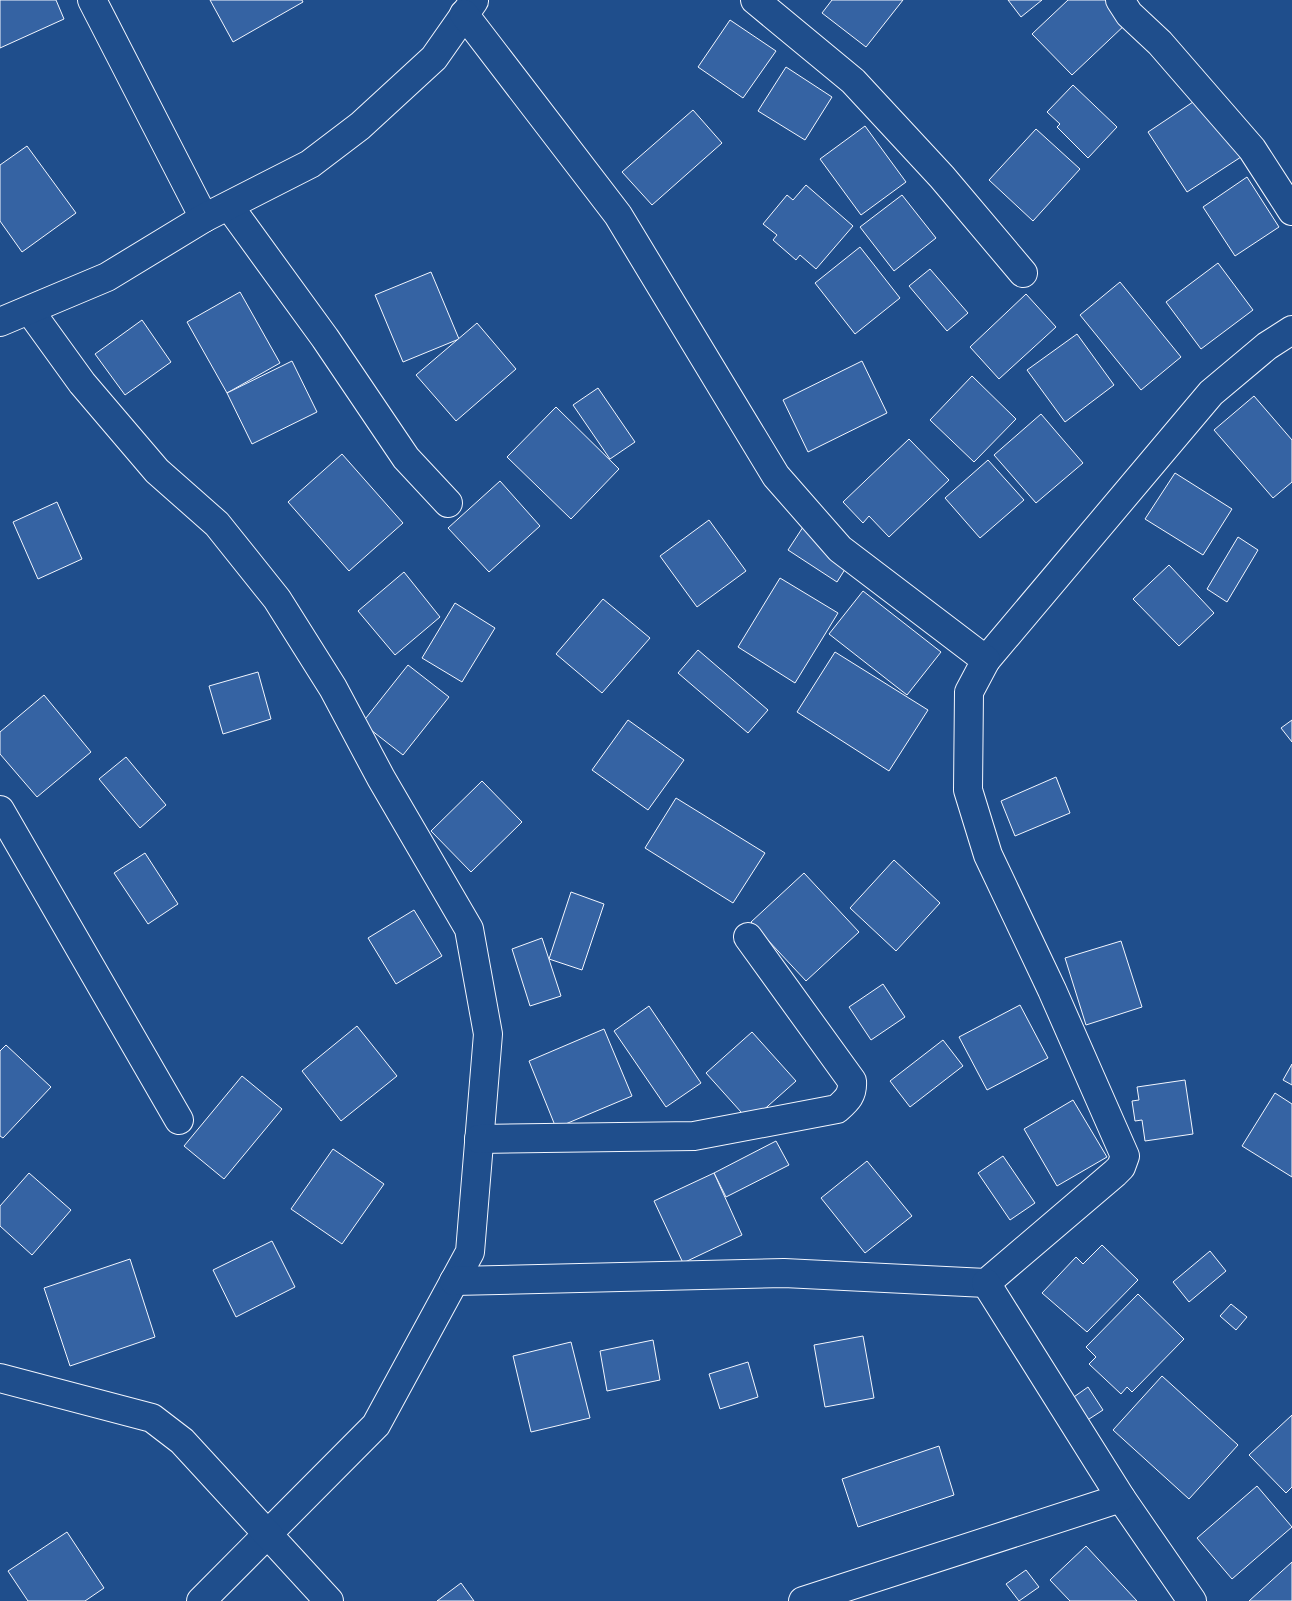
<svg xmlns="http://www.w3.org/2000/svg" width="1292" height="1601" font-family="'Sofia Sans Condensed',sans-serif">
	<rect width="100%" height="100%" fill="#1f4e8c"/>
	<g fill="#3563a3" stroke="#f2f6ff">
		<polygon points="0,0 56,0 64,19 0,48"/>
		<polygon points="210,0 302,0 303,2 233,42"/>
		<polygon points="832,0 903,0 866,47 822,13"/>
		<polygon points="1008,0 1042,0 1021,17"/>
		<polygon points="1068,0 1107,0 1128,22 1072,75 1032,34"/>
		<polygon points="730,20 776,51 743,98 698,67"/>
		<polygon points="786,67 832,97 805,140 758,111"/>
		<polygon points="1073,85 1117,127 1088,158 1057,127 1060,124 1047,112"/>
		<polygon points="1202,96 1241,157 1187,192 1148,132"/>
		<polygon points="693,110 722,143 652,205 622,172"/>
		<polygon points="865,126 906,182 861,215 820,159"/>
		<polygon points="1036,129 1080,169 1033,221 989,180"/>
		<polygon points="27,146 76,213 22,252 0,221 0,165"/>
		<polygon points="1247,177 1279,227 1235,256 1203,207"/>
		<polygon points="806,185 853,226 816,269 800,255 796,260 773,240 777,235 763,224 787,195 793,200"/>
		<polygon points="902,195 936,238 894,271 860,227"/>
		<polygon points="860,247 900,298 855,334 815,283"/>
		<polygon points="1218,263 1253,310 1201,349 1166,302"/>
		<polygon points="930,269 968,313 947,331 909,286"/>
		<polygon points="431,272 459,339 403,362 375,295"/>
		<polygon points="1120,282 1181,357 1141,390 1080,315"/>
		<polygon points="240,292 280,363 227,393 187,322"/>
		<polygon points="1026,294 1056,327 999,379 970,347"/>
		<polygon points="142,320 171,362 125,395 95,354"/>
		<polygon points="477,323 516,369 456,421 416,375"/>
		<polygon points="1077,334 1114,385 1065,422 1027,370"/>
		<polygon points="292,361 317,412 252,444 227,393"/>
		<polygon points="862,361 887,413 808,452 783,400"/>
		<polygon points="972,376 1016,419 974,462 930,420"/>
		<polygon points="598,388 635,442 610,459 573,405"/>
		<polygon points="1254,396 1292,440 1292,482 1273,498 1214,430"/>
		<polygon points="556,407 619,469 571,519 507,457"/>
		<polygon points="1041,414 1083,463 1036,503 994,455"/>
		<polygon points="909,439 949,480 889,537 869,516 863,523 843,502"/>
		<polygon points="342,454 403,523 349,571 288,502"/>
		<polygon points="988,460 1024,500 980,538 945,498"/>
		<polygon points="1175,473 1232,509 1203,555 1145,519"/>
		<polygon points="500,481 540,526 489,572 448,528"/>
		<polygon points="57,502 82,559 38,579 13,522"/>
		<polygon points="709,520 746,571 697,607 660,556"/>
		<polygon points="805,524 854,555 837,582 788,550"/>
		<polygon points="1238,537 1258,550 1227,602 1207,589"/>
		<polygon points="1169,565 1214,613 1179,646 1133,599"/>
		<polygon points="404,572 440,617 395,655 358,611"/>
		<polygon points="780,578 838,613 795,683 738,647"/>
		<polygon points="863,591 941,652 907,695 829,634"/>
		<polygon points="603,599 650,638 602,693 556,654"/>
		<polygon points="455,603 495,628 462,682 422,658"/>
		<polygon points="698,650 768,710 748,733 678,673"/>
		<polygon points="835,652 928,710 889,771 797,712"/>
		<polygon points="408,665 449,697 403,755 362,723"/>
		<polygon points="258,672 271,719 223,734 209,686"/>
		<polygon points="44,695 91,752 37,797 0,754 0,732"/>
		<polygon points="628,720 684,760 648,810 592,770"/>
		<polygon points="1292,720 1292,742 1281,728"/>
		<polygon points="126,757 166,805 140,828 99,779"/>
		<polygon points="1056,777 1070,813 1015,836 1001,801"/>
		<polygon points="482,781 522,822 471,872 431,831"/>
		<polygon points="676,798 765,853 733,903 645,848"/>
		<polygon points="145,853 178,904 148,924 114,873"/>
		<polygon points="894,860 940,903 896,951 850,908"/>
		<polygon points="804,873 859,932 806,981 751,922"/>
		<polygon points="571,892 604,904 582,970 549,959"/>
		<polygon points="414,910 442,956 396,984 368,938"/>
		<polygon points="542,938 561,996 530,1006 512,949"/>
		<polygon points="1121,941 1142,1007 1086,1025 1065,958"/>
		<polygon points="883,984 905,1017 871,1040 849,1007"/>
		<polygon points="1020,1005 1048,1058 987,1090 959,1037"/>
		<polygon points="649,1006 701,1083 666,1107 614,1031"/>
		<polygon points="357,1026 397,1076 341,1121 302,1071"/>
		<polygon points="604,1029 632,1096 556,1128 529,1061"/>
		<polygon points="752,1032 796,1081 750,1122 706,1073"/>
		<polygon points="943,1040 963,1066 910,1107 890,1081"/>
		<polygon points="6,1045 51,1087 3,1138 0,1136 0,1051"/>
		<polygon points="1292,1064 1292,1085 1283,1080"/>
		<polygon points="242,1076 282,1109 224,1179 184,1146"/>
		<polygon points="1185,1080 1193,1134 1145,1141 1142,1120 1135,1121 1132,1101 1139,1100 1137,1087"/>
		<polygon points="1275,1093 1292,1104 1292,1177 1242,1146"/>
		<polygon points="1073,1100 1107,1157 1057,1186 1024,1129"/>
		<polygon points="776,1141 789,1165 726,1197 714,1173"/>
		<polygon points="333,1149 384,1184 342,1244 291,1209"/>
		<polygon points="1003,1156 1035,1203 1010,1220 978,1173"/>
		<polygon points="867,1161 912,1216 865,1253 821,1198"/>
		<polygon points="29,1173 71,1210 32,1255 0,1226 0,1206"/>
		<polygon points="714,1173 742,1235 683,1263 654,1201"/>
		<polygon points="272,1241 295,1287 236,1317 213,1270"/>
		<polygon points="1102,1245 1138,1280 1087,1332 1042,1293 1076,1257 1083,1264"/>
		<polygon points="1210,1251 1226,1271 1189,1302 1173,1282"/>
		<polygon points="130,1259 155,1337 70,1366 44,1288"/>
		<polygon points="1138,1294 1184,1339 1132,1392 1127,1387 1121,1394 1089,1364 1096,1357 1086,1347"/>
		<polygon points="1231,1304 1247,1317 1236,1330 1220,1316"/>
		<polygon points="863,1336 874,1398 825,1407 814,1345"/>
		<polygon points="653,1340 660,1380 607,1391 600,1351"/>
		<polygon points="571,1342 590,1418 531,1432 513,1356"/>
		<polygon points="748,1362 758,1397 720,1409 709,1374"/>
		<polygon points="1162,1376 1238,1445 1189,1499 1113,1430"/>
		<polygon points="1088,1387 1103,1410 1086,1421 1071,1399"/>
		<polygon points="1292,1415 1292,1487 1286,1493 1249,1455"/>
		<polygon points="939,1446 954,1495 858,1527 842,1479"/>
		<polygon points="1257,1486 1292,1527 1232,1579 1197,1538"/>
		<polygon points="67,1532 104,1588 85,1601 28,1601 8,1571"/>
		<polygon points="1086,1546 1137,1601 1070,1601 1050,1580"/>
		<polygon points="1292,1562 1292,1601 1249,1601"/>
		<polygon points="1026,1570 1039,1587 1019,1601 1006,1584"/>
		<polygon points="461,1583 474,1601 437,1601"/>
	</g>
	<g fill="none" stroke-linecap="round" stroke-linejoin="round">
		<g stroke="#f2f6ff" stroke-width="30">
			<g id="street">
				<polyline points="92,0 204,218"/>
				<polyline points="755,0 853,81 942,177 1023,273"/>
				<polyline points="1120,0 1129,14 1160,43 1252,149 1292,211"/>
				<polyline points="229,206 325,338 406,458 448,503"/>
				<polyline points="30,311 82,383 157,471 217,524 277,599 333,688 381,778 469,929 488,1034 470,1252 376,1425 201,1601"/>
				<polyline points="0,322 107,277 204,218 310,164 360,126 434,58 474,1"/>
				<polyline points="986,660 1211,393 1267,346 1292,330"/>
				<polyline points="0,810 179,1120"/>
				<path d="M479,1139L694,1136L837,1109C847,1100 853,1095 852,1081L748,937"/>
				<polyline points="454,1281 784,1273 986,1283 1115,1173 1121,1167 1125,1156 1052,990 988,855 968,790 969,692 986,660 840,549 776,476 618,215 464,14"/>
				<polyline points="0,1378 152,1418 182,1441 329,1601"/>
				<polyline points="1121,1498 1192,1601"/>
				<polyline points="803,1601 1121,1498 986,1283"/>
			</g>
		</g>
		<use href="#street" stroke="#1f4e8c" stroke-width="28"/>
	</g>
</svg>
